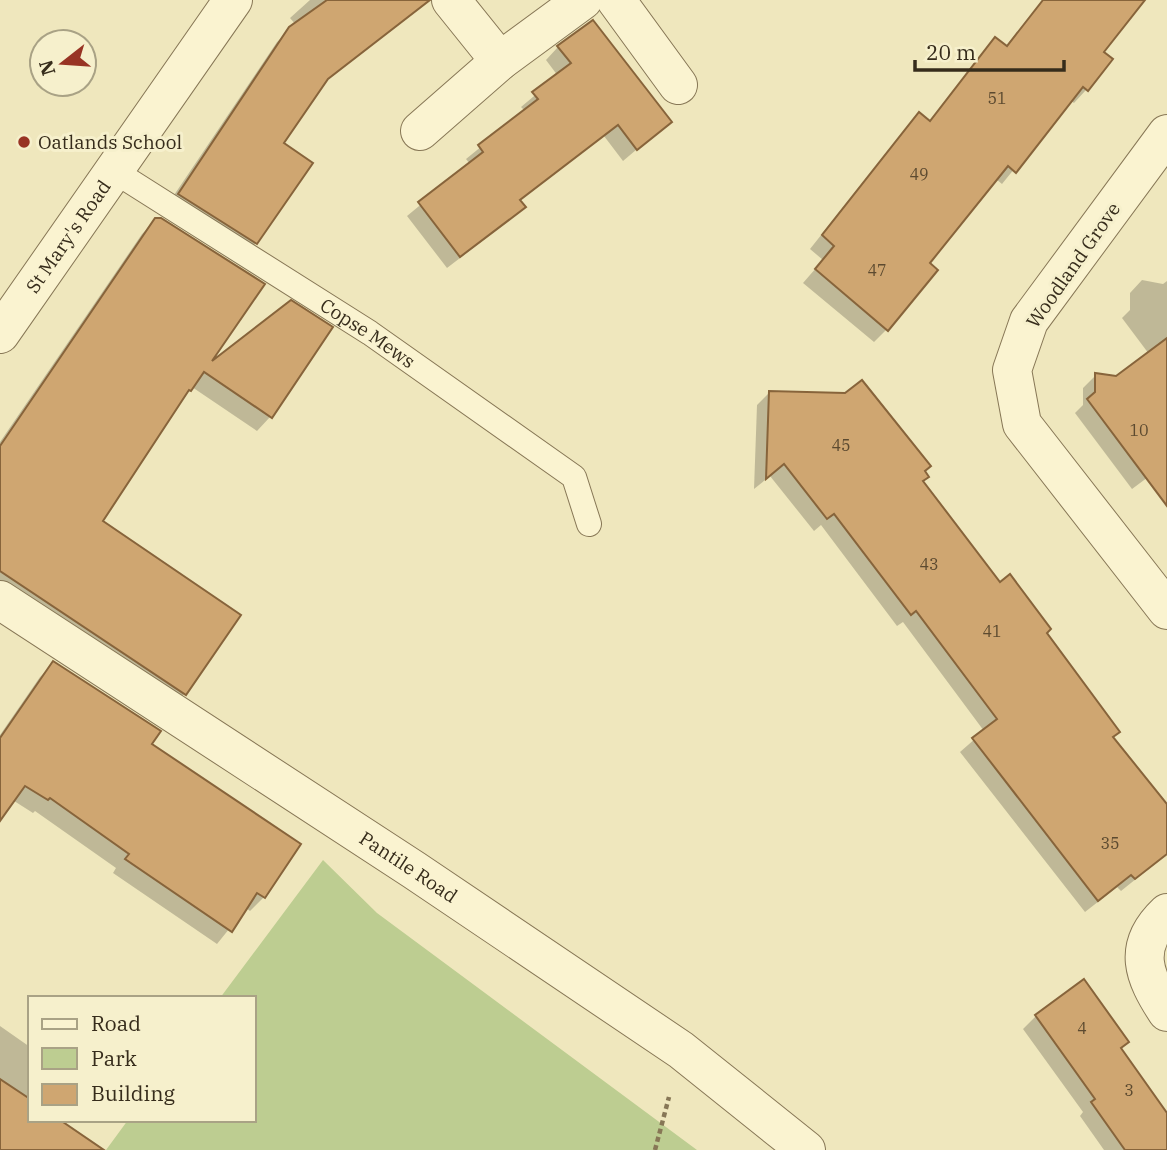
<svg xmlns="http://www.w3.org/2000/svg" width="1167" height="1150" font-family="'IBM Plex Serif',serif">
	<rect width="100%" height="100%" fill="#efe7bd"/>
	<polygon fill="#bdcd91" points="323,860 377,913 697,1150 106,1150 128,1120 254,1120 254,998 220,998"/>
	<g fill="#0003">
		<polygon points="310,0 405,0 413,12 322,84 282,143 256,243 243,256 166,207 277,42 296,25 290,18"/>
		<polygon points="1043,0 1142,0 1101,53 1110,59 1086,90 1074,103 1070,100 1002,184 996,179 927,263 887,329 874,342 803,283 823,260 810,249 907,127 919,115 929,122 983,52 996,40 1005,47"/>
		<polygon points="558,47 669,122 623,161 604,136 519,201 524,207 511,219 447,268 407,216 470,164 466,159 525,111 521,107 558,76 546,60"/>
		<polygon points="156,220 205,367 331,328 270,417 257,431 192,387 180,400 101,522 184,694 171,708 0,593 0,442 142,234"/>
		<polygon points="1142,280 1163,284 1167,281 1167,463 1132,489 1075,413 1083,405 1083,388 1096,375 1116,378 1149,354 1122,318 1130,310 1130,293"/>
		<polygon points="770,392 923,471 921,482 999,585 1045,633 1111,738 1167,807 1167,854 1121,891 1117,887 1085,912 960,752 984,731 903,622 897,626 821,525 814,531 770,476 754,489 757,405"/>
		<polygon points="54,663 149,744 264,897 250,911 246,908 217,944 113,873 116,868 35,811 33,813 11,799 0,799 0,735 40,677"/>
		<polygon points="1036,1016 1120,1049 1167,1116 1167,1150 1104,1150 1080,1116 1083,1112 1023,1029"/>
		<polygon points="0,1026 30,1047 30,1120 80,1150 0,1150"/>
	</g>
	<g fill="#cfa671" stroke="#87643b" stroke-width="2">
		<polygon points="327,0 430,0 328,79 284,143 313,163 257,244 178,194 289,27"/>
		<polygon points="1043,0 1145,0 1104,52 1113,59 1088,91 1083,87 1016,173 1008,166 930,263 938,270 888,331 815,269 834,246 822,235 919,112 930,121 995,37 1007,46"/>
		<polygon points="593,20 672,122 637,150 618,125 520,200 526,207 460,257 418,202 483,152 478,145 538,99 532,92 571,63 557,46"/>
		<polygon points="155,218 161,218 265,284 212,361 291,300 333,327 272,418 204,372 191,391 189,390 103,521 241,615 186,695 0,571 0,446"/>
		<polygon points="1167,338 1167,506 1087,399 1095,392 1095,373 1116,376"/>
		<polygon points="862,380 931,466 925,471 929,477 923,481 1000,582 1010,574 1051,629 1047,633 1120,732 1113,737 1167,804 1167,854 1135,879 1131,875 1098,901 972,738 997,719 916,611 911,615 834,514 827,519 784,464 766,479 769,391 845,393"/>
		<polygon points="53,661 161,731 152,744 301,844 265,898 257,893 232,932 125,859 129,854 50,798 48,800 25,786 0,821 0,738"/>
		<polygon points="1084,979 1129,1042 1121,1048 1167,1113 1167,1150 1125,1150 1091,1102 1095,1099 1035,1015"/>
		<polygon points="0,1079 30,1099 30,1120 60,1120 104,1150 0,1150"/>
	</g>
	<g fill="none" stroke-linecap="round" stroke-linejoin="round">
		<g stroke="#877756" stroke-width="26">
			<g id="service">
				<path id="s1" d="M114,171L370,333L574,477L589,524"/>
			</g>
		</g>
		<g stroke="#877756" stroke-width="40">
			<g id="minor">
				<polyline points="451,0 500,61"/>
				<polyline points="616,0 678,85"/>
				<polyline points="420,131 500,61 583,0"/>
				<polyline points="1167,134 1029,321 1012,370 1022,424 1167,610"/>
				<path id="s2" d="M0,334L233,0"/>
				<path id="s3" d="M0,600L414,870L681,1050L806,1150"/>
				<path d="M1167,913C1131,947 1144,977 1167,1012"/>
			</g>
		</g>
		<polyline stroke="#877756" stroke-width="4.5" stroke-dasharray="5 3.5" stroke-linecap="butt" points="655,1150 669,1097"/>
		<use href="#service" stroke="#faf3d0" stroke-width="24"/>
		<use href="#minor" stroke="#faf3d0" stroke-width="38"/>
	</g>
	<circle fill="#983424" stroke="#f6f0cc" stroke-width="2.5" cx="24" cy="142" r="7"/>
	<g text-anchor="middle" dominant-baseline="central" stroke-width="6" stroke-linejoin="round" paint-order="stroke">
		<g font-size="16" fill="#5c4a30">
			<text x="997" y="98">51</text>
			<text x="919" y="174">49</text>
			<text x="877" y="270">47</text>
			<text x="1139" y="430">10</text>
			<text x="841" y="445">45</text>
			<text x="929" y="564">43</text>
			<text x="992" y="631">41</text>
			<text x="1110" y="843">35</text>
			<text x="1082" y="1028">4</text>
			<text x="1129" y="1090">3</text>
		</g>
		<g font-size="19" fill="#362c1b" stroke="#f6f0cc" text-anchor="start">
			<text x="38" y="142">Oatlands School</text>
		</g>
		<g font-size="19" fill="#362c1b" stroke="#f6f0cc">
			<text stroke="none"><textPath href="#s2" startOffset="119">St Mary's Road</textPath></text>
			<text transform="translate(1073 265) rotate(-55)">Woodland Grove</text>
			<text stroke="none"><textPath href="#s1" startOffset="301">Copse Mews</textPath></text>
			<text stroke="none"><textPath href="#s3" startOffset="488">Pantile Road</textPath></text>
		</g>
	</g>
	<rect x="28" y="996" width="228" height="126" fill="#f6f0cc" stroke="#a9a285" stroke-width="2"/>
	<rect x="42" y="1019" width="35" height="10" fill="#faf3d0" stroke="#a9a285" stroke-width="2"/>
	<text x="91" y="1031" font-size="21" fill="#362c1b">Road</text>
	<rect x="42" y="1048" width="35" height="21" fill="#bdcd91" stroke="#a9a285" stroke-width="2"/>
	<text x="91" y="1066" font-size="21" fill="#362c1b">Park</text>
	<rect x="42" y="1084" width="35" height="21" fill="#cfa671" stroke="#a9a285" stroke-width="2"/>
	<text x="91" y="1101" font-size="21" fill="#362c1b">Building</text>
	<g transform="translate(63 63) rotate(253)"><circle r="33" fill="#f6f0cc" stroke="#a9a285" stroke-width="2"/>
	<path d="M0-5L12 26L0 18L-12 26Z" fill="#983424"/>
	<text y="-10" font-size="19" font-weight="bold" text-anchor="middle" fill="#362c1b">N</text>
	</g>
	<path d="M915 60v10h149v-10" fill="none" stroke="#362c1b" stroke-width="3.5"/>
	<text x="926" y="60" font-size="21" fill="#362c1b" stroke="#f6f0cc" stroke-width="5" paint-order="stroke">20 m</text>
</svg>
